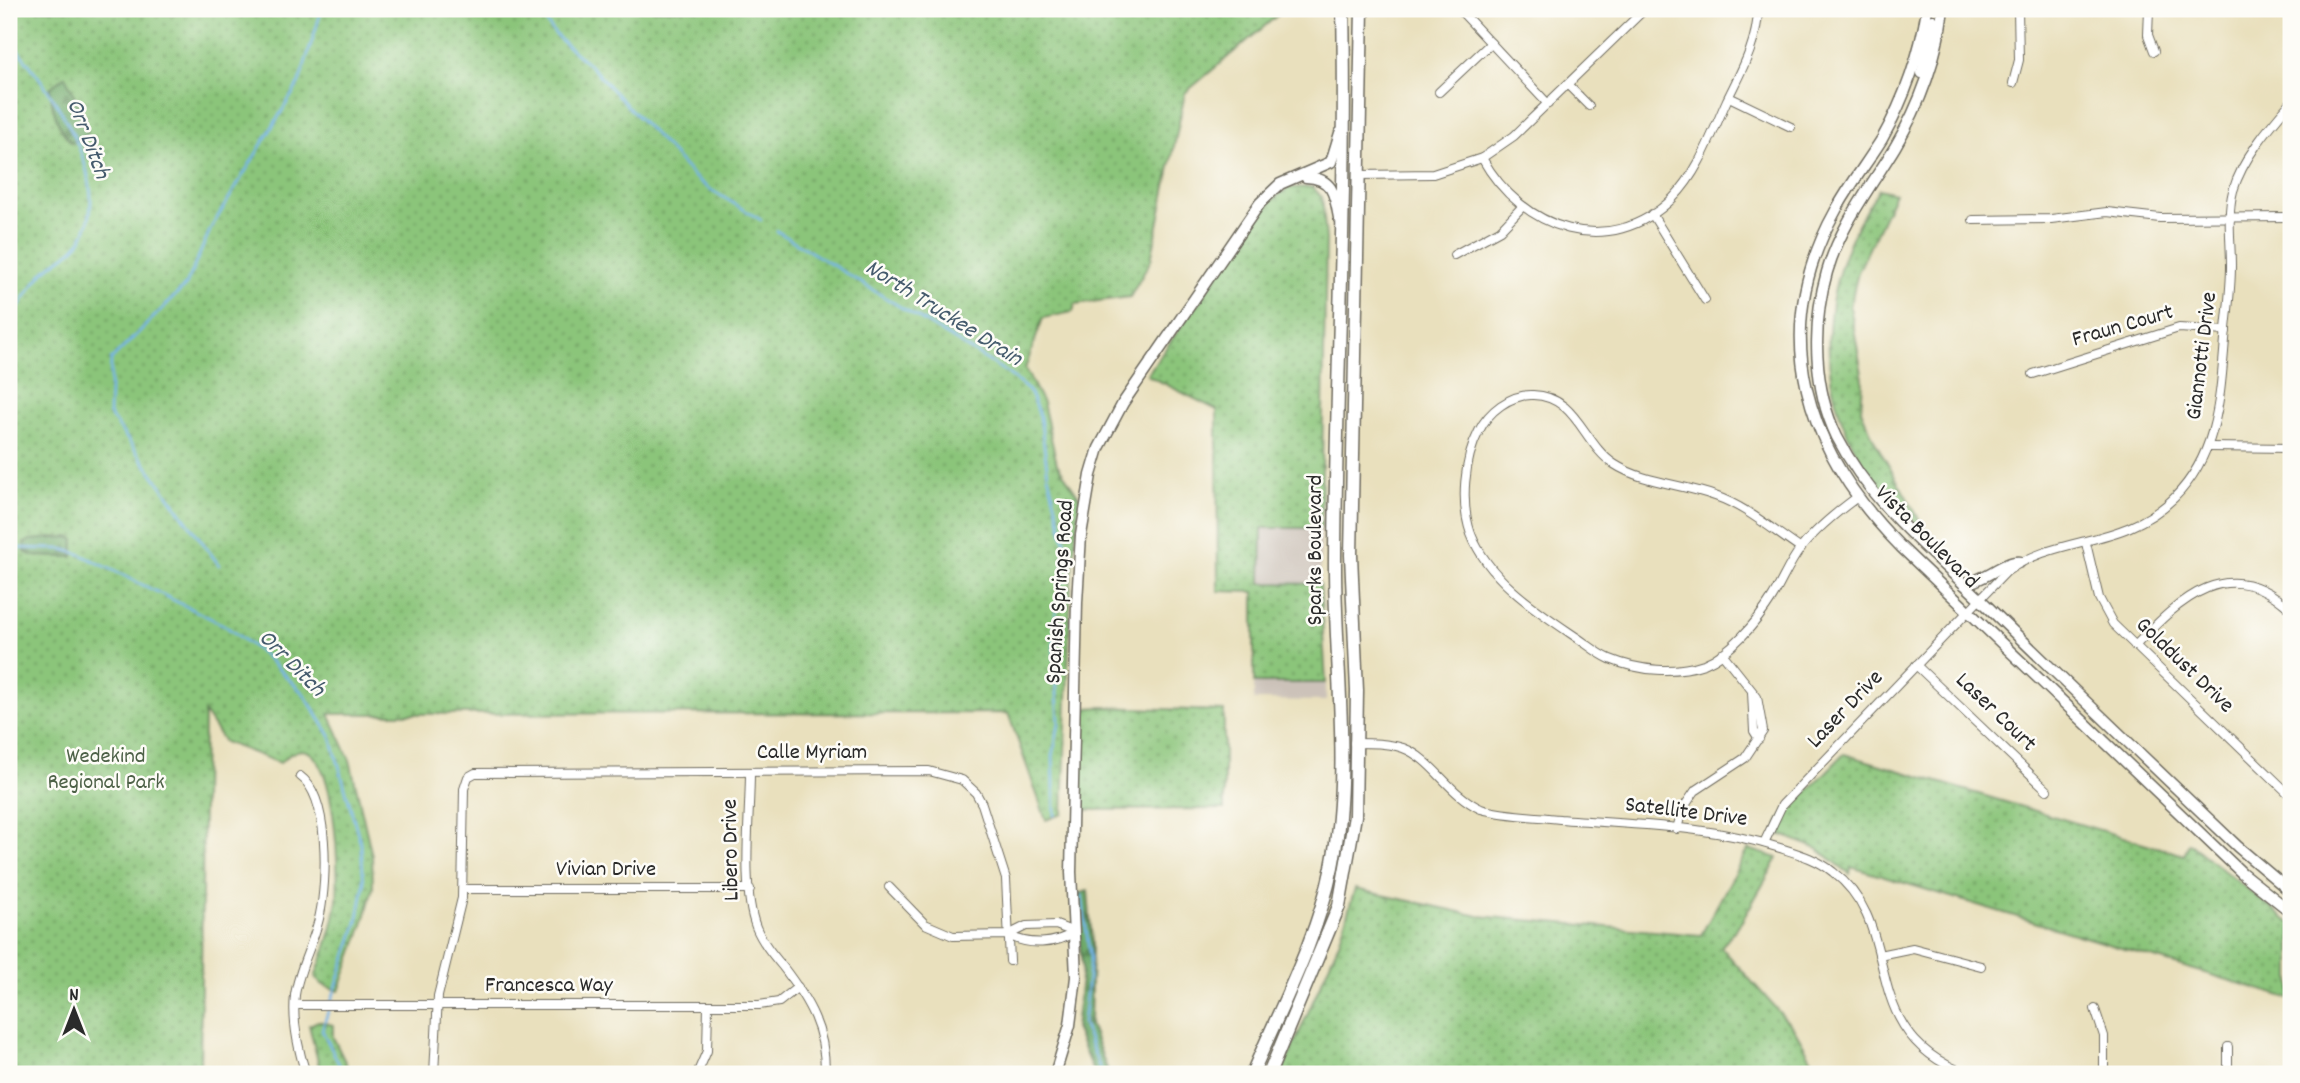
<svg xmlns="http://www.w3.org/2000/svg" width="2300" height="1083" font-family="Dekko,sans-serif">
	<defs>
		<pattern id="grass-dots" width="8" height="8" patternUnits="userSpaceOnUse" patternTransform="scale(1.75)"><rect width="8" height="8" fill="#8bc57a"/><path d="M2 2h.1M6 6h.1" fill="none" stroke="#72a064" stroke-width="1.8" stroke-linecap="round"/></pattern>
		<pattern id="forest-firs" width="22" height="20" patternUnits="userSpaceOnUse" patternTransform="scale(1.75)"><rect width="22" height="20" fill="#70aa6a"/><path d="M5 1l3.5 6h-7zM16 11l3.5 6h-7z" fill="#5c8b57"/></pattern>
	</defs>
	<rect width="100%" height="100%" fill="#fdfcf7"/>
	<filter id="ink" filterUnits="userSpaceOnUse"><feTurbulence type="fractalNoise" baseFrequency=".0143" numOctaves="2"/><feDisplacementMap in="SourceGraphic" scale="14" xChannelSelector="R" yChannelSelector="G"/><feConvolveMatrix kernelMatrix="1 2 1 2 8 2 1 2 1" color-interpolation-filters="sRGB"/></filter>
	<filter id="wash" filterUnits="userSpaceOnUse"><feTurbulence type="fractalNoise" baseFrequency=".00686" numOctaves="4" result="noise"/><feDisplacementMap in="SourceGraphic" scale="28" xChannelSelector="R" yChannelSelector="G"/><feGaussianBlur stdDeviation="1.57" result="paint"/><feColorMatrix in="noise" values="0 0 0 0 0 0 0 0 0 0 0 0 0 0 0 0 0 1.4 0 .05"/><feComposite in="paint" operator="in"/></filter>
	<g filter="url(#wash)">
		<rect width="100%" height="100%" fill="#e9e0bd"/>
		<g fill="#ccc2b9">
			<polygon points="1262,527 1321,528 1320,584 1261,583"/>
			<polygon points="1254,683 1326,683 1326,701 1254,700"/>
		</g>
		<g fill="url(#grass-dots)" stroke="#5b7852" stroke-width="2" fill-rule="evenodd">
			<path d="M9,9H105L173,14L225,9H1285L1185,93L1151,260L1130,297L1075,304L1073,312L1043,318L1025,369L1043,403L1057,464L1080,498L1071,583L1063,814L1046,820L1008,713L329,714L350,760L372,856L373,887L364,922L339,991L323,985L315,977C325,951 334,926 337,899C339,875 337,703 280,763L224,742L204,712L200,1074H9ZM51,537L74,539L73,557L33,556Z"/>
			<polygon points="1312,187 1322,197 1326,239 1321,528 1262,528 1261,583 1320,584 1326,683 1254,683 1254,592 1218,591 1217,410 1147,375 1268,203 1288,188"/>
			<path d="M1879,189L1895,193L1858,272L1850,306L1863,379L1861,410L1874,440L1927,533C1910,517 1892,502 1878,484C1807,395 1817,279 1879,189Z"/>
			<polygon points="1102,707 1224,711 1224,809 1079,810 1080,715 1087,708"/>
			<polygon points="1844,754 2184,855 2189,843 2291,924 2291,999 1851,867 1850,874 1818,849 1779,834 1778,825 1782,817"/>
			<polygon points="1748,849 1778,858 1742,921 1721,947 1795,1030 1820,1074 1281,1074 1339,942 1355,889 1479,916 1701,935"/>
			<polygon points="318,1021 333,1025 333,1037 351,1074 321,1074 309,1025"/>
		</g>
		<g fill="url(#forest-firs)" stroke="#4e6a4a" stroke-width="2">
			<path d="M65,76L78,103L88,136L71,142C58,130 51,105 50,88Z"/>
			<polygon points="69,537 74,539 73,557 33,556 25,552 24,544 30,540"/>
			<polygon points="1088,891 1092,944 1090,1024 1109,1074 1094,1074 1075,1028 1082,969 1076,894"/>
		</g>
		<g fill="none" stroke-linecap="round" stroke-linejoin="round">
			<g stroke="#74b4e8" stroke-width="2.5">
				<path d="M542,9C548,38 579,52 597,73C628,108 662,141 693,176L708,188L761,220"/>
				<path d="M9,40C47,83 118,181 80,241C71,255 55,260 44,272C31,286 21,305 9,319"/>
				<polyline points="777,231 1006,372 1029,391 1040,417 1048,475 1065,541 1064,582"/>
				<polyline points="9,548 62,549 80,554 224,625 264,655 304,694 331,737 361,845 364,885 357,923 322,1030 344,1074"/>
				<polyline points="219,565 109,414 111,360 186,285 211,228 299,83 322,9"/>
				<polyline points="1055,816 1053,756 1059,723 1054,648 1056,610 1060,598"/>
				<polyline points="1082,895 1090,959 1083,1024 1102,1074"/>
			</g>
		</g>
	</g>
	<g filter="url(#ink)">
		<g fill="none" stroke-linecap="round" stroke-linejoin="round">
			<g stroke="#6e6a5e" stroke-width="10">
				<g id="street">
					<polyline points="1459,9 1548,104"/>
					<polyline points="1726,9 1771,9"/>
					<polyline points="2149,9 2148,35 2154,51"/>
					<polyline points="2013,83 2019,60 2018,9"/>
					<polyline points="1568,85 1589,106"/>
					<polyline points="1439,92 1491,43"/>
					<polyline points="1729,97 1791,127"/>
					<path d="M1482,158C1522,230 1609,261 1673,198C1699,172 1712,133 1727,100C1741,71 1757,44 1758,11"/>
					<polyline points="1359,175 1433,174 1482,158 1514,136 1645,9"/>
					<polyline points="1652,214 1705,300"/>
					<polyline points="1973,220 2051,219 2107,212 2160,218 2291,217"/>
					<polyline points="1454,255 1500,230 1521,208"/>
					<polyline points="2033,374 2179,328 2226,331"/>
					<polyline points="2209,447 2291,448"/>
					<polyline points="2086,543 2099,598 2113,624 2291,796"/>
					<path d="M1801,549C1774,531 1745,506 1715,496C1683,484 1643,483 1614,464C1583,444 1577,396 1533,395C1510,394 1488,412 1479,431C1464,460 1460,503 1471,534C1489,581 1539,612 1579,639C1589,646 1600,655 1610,659C1639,671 1675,674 1704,664C1730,654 1757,622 1772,598C1782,582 1789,563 1801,548C1816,529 1837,512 1856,498"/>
					<path d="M2135,646C2180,599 2229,551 2291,610"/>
					<polyline points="1916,665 2047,790"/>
					<polyline points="1752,692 1754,731 1759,739"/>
					<path d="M1354,743C1370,743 1388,743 1403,748C1433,759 1448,794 1481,809C1506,816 1533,816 1560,819C1633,825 1710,825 1780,848C1799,854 1817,859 1833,872C1908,929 1852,1031 1967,1074"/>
					<path d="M750,772C750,816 741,888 756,927C762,942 773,955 783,967C809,1001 826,1030 825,1074"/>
					<path d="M300,776C330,797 327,881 320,914C315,941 299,967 295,995C292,1022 298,1049 306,1074"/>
					<polyline points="1677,829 1682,810 1695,791 1745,758 1763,731 1757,697 1722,653"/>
					<path d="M1764,843L1782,805L2006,572C2058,534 2122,549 2174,498C2218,454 2220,398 2225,340C2227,315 2231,291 2231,266C2231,242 2227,214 2233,191C2242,159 2270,126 2291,102"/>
					<path d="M889,887L925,924L953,936L1008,935L1026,926L1056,925L1074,932C1055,945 1029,946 1008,935"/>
					<polyline points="463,889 750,889"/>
					<polyline points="1879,955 1913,948 1981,966"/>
					<polyline points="295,1005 759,1005 779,1002 798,987"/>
					<polyline points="2095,1009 2104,1036 2104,1074"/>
					<polyline points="2228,1047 2228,1074"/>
					<polyline points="434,1074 438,996 462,898 464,789 468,777 475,773 929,771 962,780 976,793 982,804 1006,879 1010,961"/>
					<polyline points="697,1074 707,1051 708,1005"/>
				</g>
			</g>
			<g stroke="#6e6a5e" stroke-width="13">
				<g id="secondary">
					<path d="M1927,9C1920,55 1905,98 1882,139C1867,163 1849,186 1836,210C1766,335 1807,452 1901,547L2242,873L2291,912"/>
					<path d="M1943,9C1937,58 1920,105 1895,147C1870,188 1840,226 1827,272C1812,324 1813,388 1837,437C1872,506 1933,553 1987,606C2070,687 2154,767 2238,847L2291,892"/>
					<polyline points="1922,73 1933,20"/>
					<path d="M1306,177C1333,178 1335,195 1339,218"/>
					<path d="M1964,584C1984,581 2005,560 2020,562"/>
					<polyline points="1055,1074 1070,1025 1076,977 1071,872 1077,602 1081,535 1091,475 1099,448 1123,403 1260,203 1280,184 1331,162 1340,133"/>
				</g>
			</g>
			<g stroke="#6e6a5e" stroke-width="15">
				<g id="primary">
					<path d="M1252,1074C1281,1006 1317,940 1332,867C1352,765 1334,660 1335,558C1336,375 1347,192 1343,9"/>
					<polyline points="1269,1074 1339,906 1355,816 1357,691 1351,555 1362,9"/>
				</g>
			</g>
			<use href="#street" stroke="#fff" stroke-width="8"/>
			<use href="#secondary" stroke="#fff" stroke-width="10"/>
			<use href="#primary" stroke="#fff" stroke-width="12"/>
		</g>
	</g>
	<g text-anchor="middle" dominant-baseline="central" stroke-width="5" stroke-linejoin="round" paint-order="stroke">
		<g font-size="23" fill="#2b2b2b" stroke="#fdfcf7">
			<text transform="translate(2123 327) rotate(-16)">Fraun Court</text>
			<text transform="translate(2203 356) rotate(-83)">Giannotti Drive</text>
			<text transform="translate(1926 538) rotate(45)">Vista Boulevard</text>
			<text transform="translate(1316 550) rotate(-90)">Sparks Boulevard</text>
			<text transform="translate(1061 592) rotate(-86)">Spanish Springs Road</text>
			<text transform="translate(2184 666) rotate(44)">Golddust Drive</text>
			<text transform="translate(1846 710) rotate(-46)">Laser Drive</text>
			<text transform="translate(1995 713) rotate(44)">Laser Court</text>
			<text x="812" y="753">Calle Myriam</text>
			<text transform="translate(1686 813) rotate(7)">Satellite Drive</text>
			<text transform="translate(732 850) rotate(-91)">Libero Drive</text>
			<text x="606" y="870">Vivian Drive</text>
			<text x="549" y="986">Francesca Way</text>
		</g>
		<g font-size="23" fill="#4d6147" stroke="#fdfcf7">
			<text x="106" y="757">Wedekind<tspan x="106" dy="26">Regional Park</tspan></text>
		</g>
		<g font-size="24" font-style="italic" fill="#455b6d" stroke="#fdfcf7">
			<text transform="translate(87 139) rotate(69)">Orr Ditch</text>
			<text transform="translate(943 314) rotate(32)">North Truckee Drain</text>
			<text transform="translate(291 664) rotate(45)">Orr Ditch</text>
		</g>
	</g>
	<rect width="2300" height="1083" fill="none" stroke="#fdfcf7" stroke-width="35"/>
	<g transform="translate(74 1010)" stroke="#fdfcf7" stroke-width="5" paint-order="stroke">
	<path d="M0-5L12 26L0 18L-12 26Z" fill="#2b2b2b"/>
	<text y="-10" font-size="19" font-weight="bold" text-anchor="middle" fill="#2b2b2b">N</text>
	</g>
</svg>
